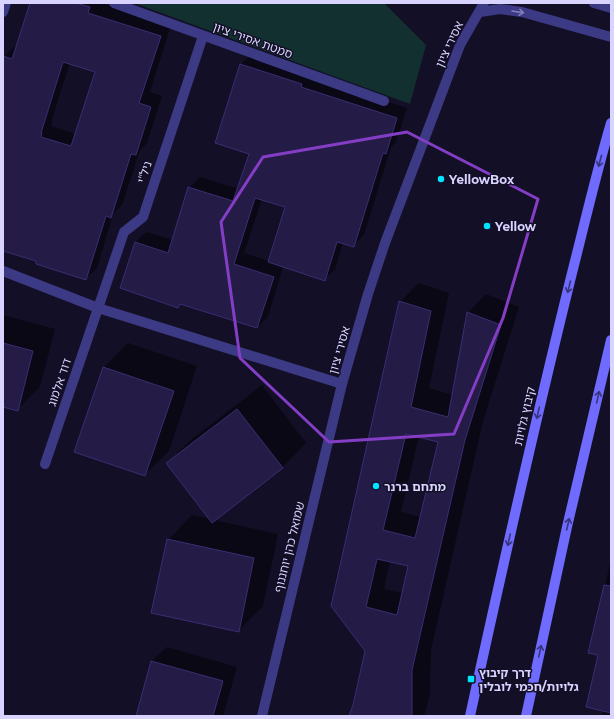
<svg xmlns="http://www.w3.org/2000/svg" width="614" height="719" font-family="Montserrat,'Noto Sans Hebrew',sans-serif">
	<rect width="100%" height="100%" fill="#130f26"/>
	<polygon fill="#12302f" points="134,3 384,3 426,45 410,104"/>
	<g fill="#0007" fill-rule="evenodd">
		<path d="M31,3H102L171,25L150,92L162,96L147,143L140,150L122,205L113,214L97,268L85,279L38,261L3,250V59L4,57L15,46H17ZM70,63L96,72L76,134L51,126L53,122H51Z"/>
		<path d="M252,54L311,77L407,108L396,142L391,147L364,235L353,246L343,243L335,269L324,280L283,267L268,317L257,327L181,303L178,306L135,243L146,232L173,240L189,188L200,177L239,189L250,153L216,142L241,64ZM262,199L287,207L269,261L244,253Z"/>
		<path d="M419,283L449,293L429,388L453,395L468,313L486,294L519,307L483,421L431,650L430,695L424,716H350L354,705L366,651L332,606L400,302ZM419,436L439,441L421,517L401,512ZM390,561L409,565L403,593L384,589Z"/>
		<polygon points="3,315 55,329 40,387 18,409 3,406"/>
		<polygon points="128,343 197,366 169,451 144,475 75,451 104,367"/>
		<polygon points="262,385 306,443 282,468 214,520 278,534 263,606 238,631 168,540 192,515 210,519 167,463 192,439"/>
		<polygon points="611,559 611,716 602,716 603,710 599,654 590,652"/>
		<polygon points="167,647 237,667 223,716 137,716 152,661"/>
	</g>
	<g fill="#241b47" stroke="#3b2d73" fill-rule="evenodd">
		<path d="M30,3H76L90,7L88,13L161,36L139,103L151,107L136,155L131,154L111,218L106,216L86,280L36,264V261L3,251V56L12,59ZM63,62L95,72L71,146L41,137L42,133H41Z"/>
		<polygon points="240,64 302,84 301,87 397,118 386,154 383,153 354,247 337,242 325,281 268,262 285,207 255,198 234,264 274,277 257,328 180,304 178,308 120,288 135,242 168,253 188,187 233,201 249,154 215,143"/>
		<path d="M399,301L431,311L411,407L448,417L467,312L501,325L465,440L412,670V716H349L353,705L365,651L331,606ZM406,434L438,442L415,538L383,530ZM377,559L408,566L397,615L366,607Z"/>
		<polygon points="3,343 33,351 18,411 3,407"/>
		<polygon points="103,367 174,391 145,476 74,452"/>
		<polygon points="237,409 283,468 212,523 166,463"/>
		<polygon points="167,539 254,558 239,632 151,613"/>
		<polygon points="604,585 611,586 611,713 586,707 598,655 588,653"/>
		<polygon points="151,661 223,681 213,716 136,716"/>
	</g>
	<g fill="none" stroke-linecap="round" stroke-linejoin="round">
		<g stroke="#3d3a85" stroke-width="10">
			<polyline points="114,3 384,101"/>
			<polyline points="594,3 611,8"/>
			<polyline points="3,12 6,3"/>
			<polyline points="480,12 500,9 522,12 611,37"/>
			<polyline points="3,271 98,308 342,384"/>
			<polyline points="45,464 124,232 143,217 203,36"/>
			<polyline points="262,716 342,384 368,294 385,243 460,45 484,3"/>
		</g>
		<g stroke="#6f6bff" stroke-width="10">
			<path d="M470,716C502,569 535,423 571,277C584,226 596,174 611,123"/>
			<polyline points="526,716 567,527 611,340"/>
		</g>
	</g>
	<defs><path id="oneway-shaft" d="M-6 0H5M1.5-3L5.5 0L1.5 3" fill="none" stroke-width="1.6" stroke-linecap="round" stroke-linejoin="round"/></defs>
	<use stroke="#837fbc" href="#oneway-shaft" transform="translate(518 12) rotate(9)"/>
	<g stroke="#38347d">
		<use href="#oneway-shaft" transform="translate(600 161) rotate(105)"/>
		<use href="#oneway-shaft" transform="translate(569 287) rotate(104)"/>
		<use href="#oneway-shaft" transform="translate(598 397) rotate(-77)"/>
		<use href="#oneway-shaft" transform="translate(538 413) rotate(103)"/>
		<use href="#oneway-shaft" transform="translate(568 524) rotate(-77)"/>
		<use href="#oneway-shaft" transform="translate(509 540) rotate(102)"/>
		<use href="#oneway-shaft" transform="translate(540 651) rotate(-78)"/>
	</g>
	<path fill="none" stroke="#843dc5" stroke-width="3" stroke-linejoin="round" d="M407,132L538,199L503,318L454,434L329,442L240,358L221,222L263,157Z"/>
	<g fill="#00e5ff" stroke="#130f26" stroke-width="1.5">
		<circle cx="441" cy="179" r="4"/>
		<circle cx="487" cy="226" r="4"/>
		<circle cx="376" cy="486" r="4"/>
		<rect x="467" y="675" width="8" height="8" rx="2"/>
	</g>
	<g text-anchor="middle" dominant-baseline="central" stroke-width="3" stroke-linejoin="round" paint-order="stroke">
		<g font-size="12" fill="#d9d4ff" stroke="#130f26">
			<text transform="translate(253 40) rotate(20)">סמטת אסירי ציון</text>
			<text transform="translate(449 44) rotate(-65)">אסירי ציון</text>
			<text transform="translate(144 172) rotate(-71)">ניל"י</text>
			<text transform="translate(339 350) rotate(-74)">אסירי ציון</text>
			<text transform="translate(59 382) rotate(-71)">דוד אלמוג</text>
			<text transform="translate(524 416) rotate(-77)">קיבוץ גלויות</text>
			<text transform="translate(289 547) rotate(-76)">שמואל כהן יוחננוף</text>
		</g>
		<g font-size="12" font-weight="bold" fill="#d9d4ff" stroke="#130f26" text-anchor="start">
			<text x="449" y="179">YellowBox</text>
			<text x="495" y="226">Yellow</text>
			<text x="384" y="486">מתחם ברנר</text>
			<text x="479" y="672">דרך קיבוץ<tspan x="479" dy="14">גלויות/חכמי לובלין</tspan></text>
		</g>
	</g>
	<rect width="614" height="719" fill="none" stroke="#d9d4ff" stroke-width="8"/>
</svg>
